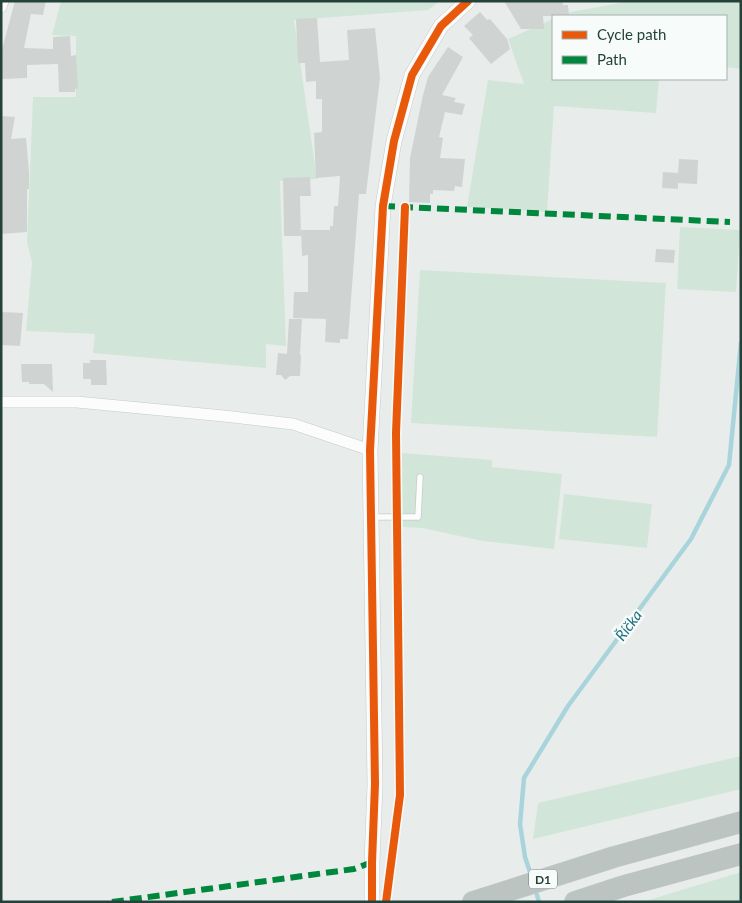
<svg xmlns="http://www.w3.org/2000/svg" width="742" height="903" font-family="Lato,sans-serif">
	<rect width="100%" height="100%" fill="#e8edeb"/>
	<g fill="#d1e6d8">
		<polygon points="61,1 440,1 428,10 294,20 317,179 280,181 286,346 266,344 266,368 93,353 95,334 26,331 32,262 27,242 33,97 76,97 76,36 52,35"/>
		<polygon points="632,1 741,1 741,69 726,67 726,16 560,16 570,12"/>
		<polygon points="553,19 553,79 659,79 656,113 554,106 547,212 467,207 488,80 524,84 508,39"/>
		<polygon points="680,227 740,230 736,292 677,289"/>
		<polygon points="420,270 666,283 657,437 411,423"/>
		<polygon points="402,453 492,460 492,467 562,474 554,549 483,541 422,528 403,527"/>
		<polygon points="564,494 652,504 647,548 559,539"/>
		<polygon points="741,756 741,789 533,839 538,803"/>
		<polygon points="741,872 741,902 642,902"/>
	</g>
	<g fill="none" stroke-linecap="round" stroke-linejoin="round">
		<g stroke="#a9d4db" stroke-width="4.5">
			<polyline points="532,878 525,857 520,824 524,778 568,706 691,539 729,465 741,343"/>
			<polyline points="535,888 539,902"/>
		</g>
	</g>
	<g fill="#cfd4d2">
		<polygon points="15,1 46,1 43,15 31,14 24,48 53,49 53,37 70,36 71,56 76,55 78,89 75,89 75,92 59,92 58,64 27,65 27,78 1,79 1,53"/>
		<polygon points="504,1 562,1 563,5 568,5 569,16 543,16 544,29 521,29"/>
		<polygon points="480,12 487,20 490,19 507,39 510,49 491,64 469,38 473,35 464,26"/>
		<polygon points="317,18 320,62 349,60 347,30 375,28 380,78 366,194 359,194 348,339 340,339 340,343 325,342 326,319 293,318 294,292 308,292 308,255 302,256 301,230 330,230 330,226 333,226 334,206 338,206 340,176 316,178 314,133 322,132 322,99 316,99 316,81 306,82 305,63 298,63 296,19"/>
		<polygon points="448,47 463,57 442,95 456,98 454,102 465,104 462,115 445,112 439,137 443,138 440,158 465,159 462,187 455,186 454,191 433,190 433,194 430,194 430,203 409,202 410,158 423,95 428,77"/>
		<polygon points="1,116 15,117 11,139 26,138 29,172 29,189 27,189 27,232 1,234"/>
		<polygon points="679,159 698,160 697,184 678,183 678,189 662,188 663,172 678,173"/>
		<polygon points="310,177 311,196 300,196 301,236 284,236 283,178"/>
		<polygon points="656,249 675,250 674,263 655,262"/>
		<polygon points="1,312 23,313 20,346 1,345"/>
		<polygon points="289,319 302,319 300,355 301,355 300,376 290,376 285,380 281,375 276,375 278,353 287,354"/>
		<polygon points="90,360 106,360 107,385 91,385 91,379 83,379 83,363 90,363"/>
		<polygon points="21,364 52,364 53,392 44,384 29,384 29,382 22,382"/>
	</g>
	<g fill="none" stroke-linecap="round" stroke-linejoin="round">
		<g stroke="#c5cac8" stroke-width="7">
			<polyline id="service" points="371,517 418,517 420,477"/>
		</g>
		<g stroke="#c5cac8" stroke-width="12">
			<g id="minor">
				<polyline points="1,7 3,1"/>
				<polyline points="1,402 77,402 224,416 293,424 370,450"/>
			</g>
		</g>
		<g stroke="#c5cac8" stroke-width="16">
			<polyline id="tertiary" points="372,902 372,862 375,784 370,450 383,206 394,141 412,75 441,26 468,1"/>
		</g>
		<g stroke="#c3ccc9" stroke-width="22">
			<g id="motorway">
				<polyline points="473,902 614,857 741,822"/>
				<polyline points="575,902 624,886 741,854"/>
			</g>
		</g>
		<use href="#service" stroke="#fcfcfc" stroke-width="5.5"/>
		<use href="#minor" stroke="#fcfcfc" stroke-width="11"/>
		<use href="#tertiary" stroke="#fcfcfc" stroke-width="15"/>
		<use href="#motorway" stroke="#bcc4c2" stroke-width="21"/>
		<g stroke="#00873e" stroke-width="6" stroke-dasharray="12 6" stroke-linecap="butt">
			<polyline points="383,206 730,222"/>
			<polyline points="112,902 354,869 372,862"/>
		</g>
		<g stroke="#f7fbf9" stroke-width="11">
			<g id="cycleway">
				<polyline points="372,902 372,862 375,784 370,450 383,206 394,141 412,75 441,26 468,1"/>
				<polyline points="386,902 400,795 396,433 405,207"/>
			</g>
		</g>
		<use href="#cycleway" stroke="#e8590c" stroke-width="8"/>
	</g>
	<g text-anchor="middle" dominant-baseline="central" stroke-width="5" stroke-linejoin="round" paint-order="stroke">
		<rect fill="#f7fbf9" stroke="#637a73" stroke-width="1" x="529" y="869.5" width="28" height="19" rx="4"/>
		<g font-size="12" font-weight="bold" fill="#24423a">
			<text x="543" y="879">D1</text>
		</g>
		<g font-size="15" font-style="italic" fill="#1c6f80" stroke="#f7fbf9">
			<text transform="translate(628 625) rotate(-54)">Říčka</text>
		</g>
	</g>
	<rect width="742" height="903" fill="none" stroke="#24423a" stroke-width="5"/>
	<rect x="552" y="15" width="175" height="65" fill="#f7fbf9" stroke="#a3b1ad"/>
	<rect x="562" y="31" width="25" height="8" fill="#e8590c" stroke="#a3b1ad"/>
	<text x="597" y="40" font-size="15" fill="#24423a">Cycle path</text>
	<rect x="562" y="56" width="25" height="8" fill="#00873e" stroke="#a3b1ad"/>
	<text x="597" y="65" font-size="15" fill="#24423a">Path</text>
</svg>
